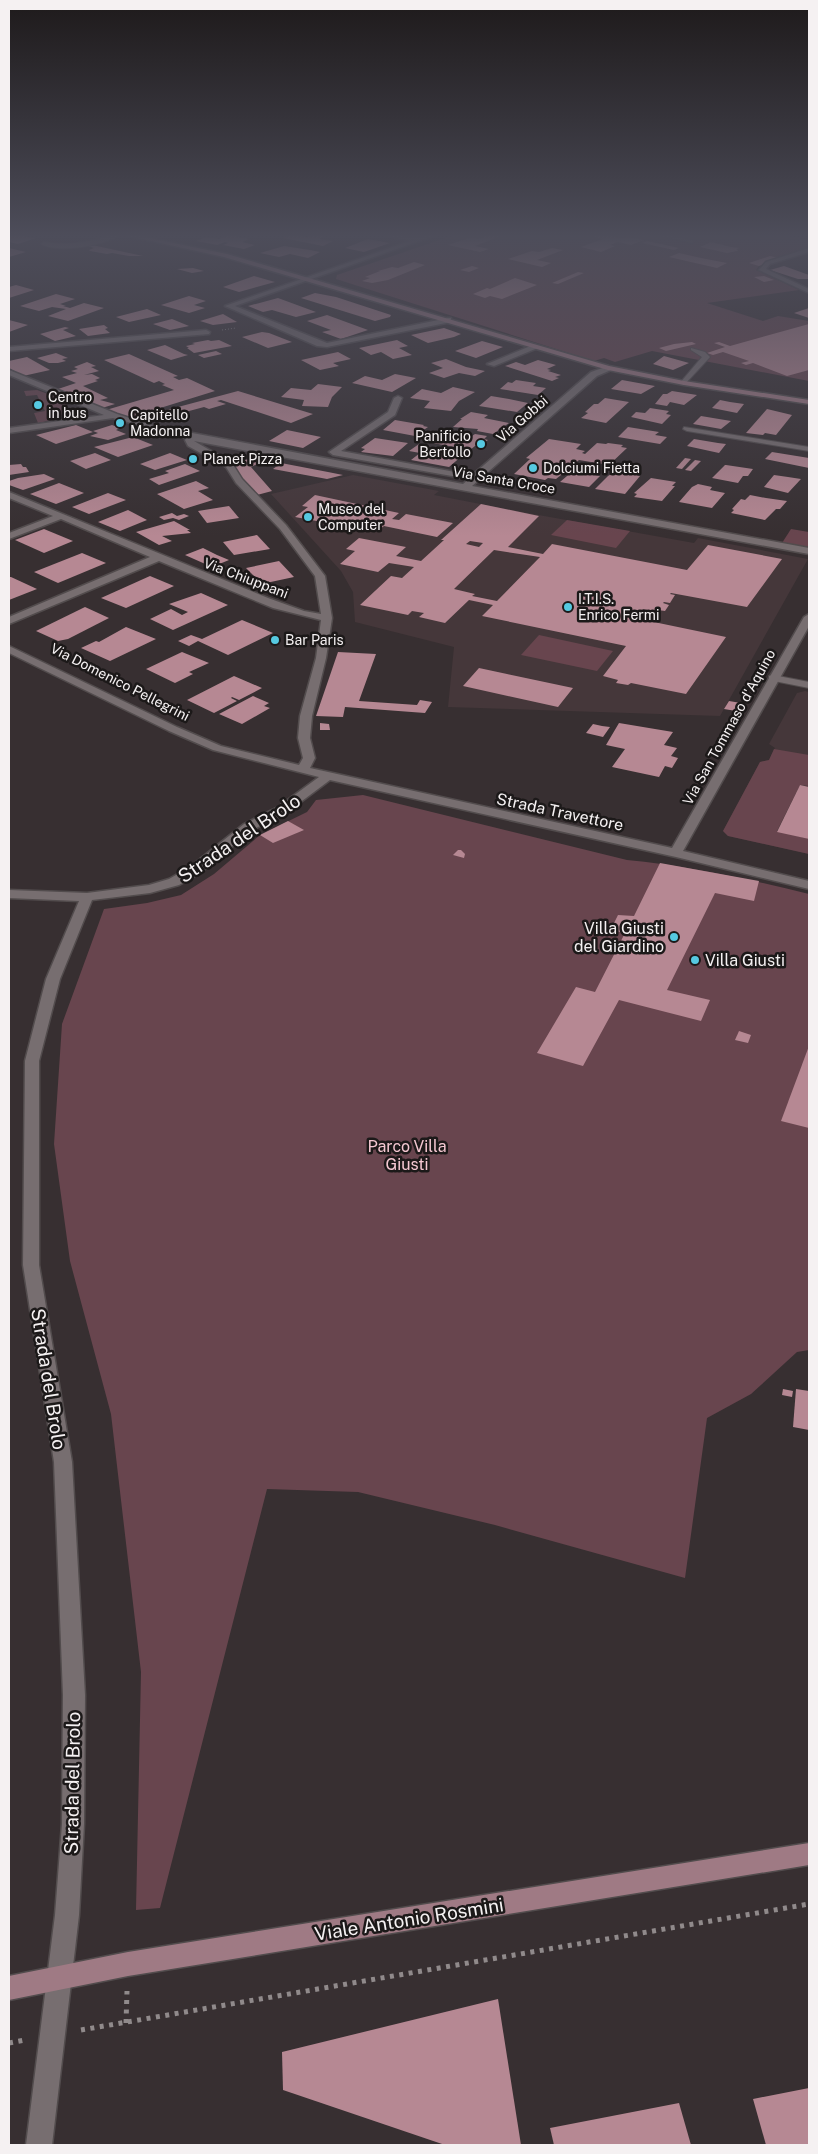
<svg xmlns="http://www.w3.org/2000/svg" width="818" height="2154" font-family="'Public Sans',sans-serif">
	<rect width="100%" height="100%" fill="#372f31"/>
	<g fill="#45373a">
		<polygon points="353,475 439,491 434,495 522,512 694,543 698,538 808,559 720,716 448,707 454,647 355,622 353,592 341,571 271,494"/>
		<polygon points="805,691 809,692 809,854 728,836 723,831 760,762 769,760 775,748 769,744 797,693"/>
	</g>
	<g fill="#68454e">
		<polygon points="454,235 783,235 809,240 809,248 759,266 756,270 799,290 707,303 763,321 778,316 809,321 809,381 652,351 615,362 604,358 594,361 336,279 337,275"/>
		<path d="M37,390L62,399L68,407C64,417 48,421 38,423L34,413L45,411L37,395L26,396L24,391Z"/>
		<polygon points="567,520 630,531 616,548 551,535"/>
		<polygon points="791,529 809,532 809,547 782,543"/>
		<polygon points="539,635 613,651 597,671 521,655"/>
		<polygon points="774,749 809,755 809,786 800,785 777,831 809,839 809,854 728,836 723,831 760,762 769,760"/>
		<path d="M363,795L627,860C688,866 749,879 809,894V1350L797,1352L751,1394L707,1418L685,1578L495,1525L358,1492L267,1489L160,1908L136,1910L141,1672L111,1414L70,1261L54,1144L62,1024L104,909L147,903L181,895L214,874L260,835L307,812L316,800Z"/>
	</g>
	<g fill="#b68893" fill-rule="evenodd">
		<polygon points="9,235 15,235 36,238 18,244 9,242"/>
		<polygon points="228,235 249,239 242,242 255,245 244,249 223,245 228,243 225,242 217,245 196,241 207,237 219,239"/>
		<polygon points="290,235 306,237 326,235 319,239 333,241 323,246 283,238"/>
		<polygon points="489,235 501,236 475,246 489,249 480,252 448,245 472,237 478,239"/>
		<polygon points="600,235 625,238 629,237 644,240 631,245 618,242 610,245 615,246 601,252 581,247 603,239 594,237"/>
		<polygon points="368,239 390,243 364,252 345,248"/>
		<polygon points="647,241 679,248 674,250 642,243"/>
		<polygon points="711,242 731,247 740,248 736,249 738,250 737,251 727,253 700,247"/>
		<polygon points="92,245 143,256 129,256 112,253 107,254 90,251 89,250 94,248 88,246"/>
		<polygon points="284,246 310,250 320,252 308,258 290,254 279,257 260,253"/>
		<polygon points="9,248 26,252 9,257"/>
		<polygon points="552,248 563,250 537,260 551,263 542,267 508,259 532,251 539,252"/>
		<polygon points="679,253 701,258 727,263 717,268 669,257"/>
		<polygon points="770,256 779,258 759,266 749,263"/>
		<polygon points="414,262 425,265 388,280 372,283 362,281 370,278 365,277 380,271 378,271 392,267 398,268"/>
		<polygon points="472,266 479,268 469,272 460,270"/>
		<polygon points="784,266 809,275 809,279 798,279 770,270"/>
		<polygon points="193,268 204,271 192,273 177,269"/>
		<polygon points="578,272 584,273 558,284 552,283"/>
		<polygon points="254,276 275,282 239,292 223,287"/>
		<polygon points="764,276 774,280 764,282 754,277"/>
		<polygon points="515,278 537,285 502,299 490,296 485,298 473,294 487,288 490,289"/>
		<polygon points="16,285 34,290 9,298 9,287"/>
		<polygon points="315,293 336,297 391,315 390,317 375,321 301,298"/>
		<polygon points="56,294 75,299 60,304 66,306 63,306 70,308 84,303 104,308 68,321 48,316 66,309 52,307 39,311 20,306"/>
		<polygon points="189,296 206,301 194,305 205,308 189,313 161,305"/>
		<polygon points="278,298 316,312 296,317 272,310 263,312 248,306"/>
		<polygon points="809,308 809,318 794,313"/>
		<polygon points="147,309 161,315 129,322 116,317"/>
		<polygon points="223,314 237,322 213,325 200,321"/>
		<polygon points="327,315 368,330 341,339 322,332 331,330 307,321"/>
		<polygon points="172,319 189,326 170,330 153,324"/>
		<polygon points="9,320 28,325 9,332"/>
		<polygon points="809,324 809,370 787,376 753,363 746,365 741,363 749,361 723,352 713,355 707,353 725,347 714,343 719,342 730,346"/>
		<polygon points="104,325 108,328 105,329 110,333 88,336 79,329"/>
		<polygon points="65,327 69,328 63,330 76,336 55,341 40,334"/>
		<polygon points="444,328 461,334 454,337 428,343 411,335"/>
		<polygon points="262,332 269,333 292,342 268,348 242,337"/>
		<polygon points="208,340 211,341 219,340 232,346 194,353 187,348 189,348 186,346 195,344 192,343"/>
		<polygon points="397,340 408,346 399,348 412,355 393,359 381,352 371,355 359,348"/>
		<polygon points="482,341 503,347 476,358 455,351"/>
		<polygon points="692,342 696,344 666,351 659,348 674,344"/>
		<polygon points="165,345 184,354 188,355 171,360 147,350"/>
		<polygon points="216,351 222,354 204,358 198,355"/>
		<polygon points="338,352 351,359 333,363 339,366 320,370 301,360"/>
		<polygon points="56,353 68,358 62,359 66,361 58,363 49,363 37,358"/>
		<polygon points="129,354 178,376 173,377 179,380 187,378 215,391 157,409 163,411 238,391 313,414 291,423 221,400 217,401 226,404 209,409 204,407 178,414 185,416 176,420 165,417 147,424 134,421 106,410 174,390 162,385 165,384 159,381 154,383 104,360"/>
		<polygon points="664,356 689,363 673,370 653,364"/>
		<polygon points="27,357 50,370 23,376 9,368 9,361"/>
		<polygon points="446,359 466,367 485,371 475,376 459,373 444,378 429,373 443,368 431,363"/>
		<polygon points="538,360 556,365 547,369 551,370 548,371 561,375 555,377 559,378 552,381 505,366 516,362 525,365"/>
		<polygon points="87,362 96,366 91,367 99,371 84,375 92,374 100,378 95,380 98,381 83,386 108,398 100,400 115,404 102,408 55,390 76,383 62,377 77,373 71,371 78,369 74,367"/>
		<polygon points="395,374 416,378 392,392 352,383 365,376 382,380"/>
		<polygon points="516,380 536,383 533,386 546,388 538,395 500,389 508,382 512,383"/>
		<polygon points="622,380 655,386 641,394 611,389"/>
		<polygon points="318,384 342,387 332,397 328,407 302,406 304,400 281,397 291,388 311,390"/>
		<polygon points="453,387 475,392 459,401 451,411 424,408 430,401 410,398 422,389 441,393"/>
		<polygon points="672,391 697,395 684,405 670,402 667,406 655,404 663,394 667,394"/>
		<polygon points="491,396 509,399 528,403 517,412 479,406"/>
		<polygon points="605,398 629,402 606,423 581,418 588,413 585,412 594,404 598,404"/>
		<polygon points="720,400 730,402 744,404 737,413 712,408"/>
		<polygon points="650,408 669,411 666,414 671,415 662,424 631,417 636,412 645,413"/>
		<polygon points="767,409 792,415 776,435 765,433 763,435 746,433"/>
		<polygon points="471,412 488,415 484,418 509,423 493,434 477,431 478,429 453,427 462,419 460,419"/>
		<polygon points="701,416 731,421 721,429 693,424"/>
		<polygon points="395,420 424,425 423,426 428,427 415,436 383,430"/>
		<polygon points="76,425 93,432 56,444 36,435"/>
		<polygon points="112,425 120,428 116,430 126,434 108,440 90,436 98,433 93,431"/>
		<polygon points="628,427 659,432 655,435 667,437 660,444 618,437"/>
		<polygon points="287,430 321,437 303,448 269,441"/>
		<polygon points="447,432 472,436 475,434 487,436 484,439 488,440 479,446 475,446 470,450 433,443"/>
		<polygon points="133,437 153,445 118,457 94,447"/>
		<polygon points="375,438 408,443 393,456 361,452 365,449 361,448"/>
		<polygon points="549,439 581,444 576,449 585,451 582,453 585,454 597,443 606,444 608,443 623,445 621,447 627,448 609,465 579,460 574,464 569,463 562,470 566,471 556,479 548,478 545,480 514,474 530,459 526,458"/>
		<polygon points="694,439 718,443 726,444 719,453 687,446"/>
		<polygon points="419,444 430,446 426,448 463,455 449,467 411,460 420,453 409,451"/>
		<polygon points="772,452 809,458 809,468 765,459"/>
		<polygon points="95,453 111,460 86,469 70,461"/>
		<polygon points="170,453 187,460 155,470 140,464"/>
		<polygon points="253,457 267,459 251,467 272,491 257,495 231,466"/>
		<polygon points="685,458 691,459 682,469 676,468"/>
		<polygon points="695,460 701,461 691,471 685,470"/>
		<polygon points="281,463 328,472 343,475 327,479 273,469"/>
		<polygon points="21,464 23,467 26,467 29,472 9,475 9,465"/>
		<polygon points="185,464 200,471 159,485 149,479 169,473 165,471"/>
		<polygon points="725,465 726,465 753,469 748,476 743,476 738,483 712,478"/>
		<polygon points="574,470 592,473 590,474 600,476 589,487 560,482"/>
		<polygon points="616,471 640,476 625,494 595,489 608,476"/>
		<polygon points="44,474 55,479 23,490 9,485 9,481 18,478"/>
		<polygon points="774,475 788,477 801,479 788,493 764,487"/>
		<polygon points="651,478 676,482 672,486 675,486 662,501 634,497 637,494 634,493"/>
		<polygon points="196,481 209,488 198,491 213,500 184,509 157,494"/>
		<polygon points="59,483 84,493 56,504 30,494"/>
		<polygon points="698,484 712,487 710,490 725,493 712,508 679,502 692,487"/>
		<polygon points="108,493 126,500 89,514 72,507"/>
		<polygon points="315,495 399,513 392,519 399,520 406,514 453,523 437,537 384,526 376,532 295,517 308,507 302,506"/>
		<polygon points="750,495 766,498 787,501 780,509 776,509 765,520 731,513 734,510 732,509 741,499 745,500"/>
		<path d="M481,504L539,516L508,547L543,554L552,544L687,570L708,545L782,559L747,607L671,593L670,594L675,595L670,603L664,602L663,603L669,605L665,611L658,610L649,621L726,637L686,694L631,683L628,685L616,683L618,680L603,676L626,646L482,616L493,605L469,600L445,623L419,617L424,613L412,611L408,615L360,605L391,576L402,578L414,567L389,563L378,572L340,564L355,551L346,549L359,538L406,547L396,556L421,561L444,540H441ZM470,541L483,543L479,547L466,544ZM494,550L540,557L497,601L472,596L475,594L454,589Z"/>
		<polygon points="229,506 239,518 207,523 198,511"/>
		<polygon points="128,510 147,520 120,531 98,522"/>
		<polygon points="172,513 177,516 184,514 189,516 179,520 173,518 164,520 159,517"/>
		<polygon points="174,521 190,530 187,530 191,533 162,536 172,541 159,545 136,532"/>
		<polygon points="44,529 73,541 44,553 15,540"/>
		<polygon points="257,535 270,549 234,555 223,542"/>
		<polygon points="203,548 217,555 229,560 212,567 185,555"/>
		<polygon points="82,553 106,563 58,583 34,572"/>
		<polygon points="279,561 294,577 266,583 260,578 257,579 246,568"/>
		<polygon points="150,576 174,586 126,608 101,598"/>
		<polygon points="9,577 11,577 37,589 9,600"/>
		<polygon points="201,593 228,605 173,630 150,619 171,609 182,615 188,612 169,604"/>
		<polygon points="85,607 109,618 68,639 58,641 36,631"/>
		<polygon points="242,620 273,633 228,655 198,641 189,646 178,641 191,635 202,639"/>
		<polygon points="126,627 156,639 110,661 81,648 96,641 99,642"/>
		<polygon points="182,652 209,663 189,672 193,674 175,683 146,669"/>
		<polygon points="338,652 376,654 359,701 417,705 420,700 432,702 425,713 345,707 343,717 316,716"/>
		<polygon points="479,668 507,674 573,688 558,707 463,686"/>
		<polygon points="234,676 262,688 239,700 232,697 231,698 237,701 214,713 187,700"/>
		<polygon points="253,696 269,703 264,706 270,708 242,724 219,714"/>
		<polygon points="729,701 741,703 736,711 724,709"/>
		<polygon points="320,723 329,724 330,730 320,730"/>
		<polygon points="619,723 673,732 664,745 677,748 671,756 678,758 672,768 665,766 659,777 612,767 625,749 606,745"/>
		<polygon points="593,724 602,726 610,727 603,737 586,733"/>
		<polygon points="800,785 809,787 809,839 777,832"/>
		<polygon points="288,821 304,830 273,843 260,835"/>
		<polygon points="458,850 461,850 465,854 464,858 453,855"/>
		<polygon points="660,863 759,881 754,901 715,893 667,990 710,1000 701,1021 619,1000 583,1066 537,1053 576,987 595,992 625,933 615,931 615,929 612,927 618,915 634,916"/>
		<polygon points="739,1031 751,1035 748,1043 735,1040"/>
		<polygon points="809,1046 809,1128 781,1121"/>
		<polygon points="783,1389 793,1391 792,1397 782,1395"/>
		<polygon points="796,1389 809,1391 809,1430 793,1427"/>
		<polygon points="498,1999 521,2145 445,2145 283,2090 282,2052"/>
		<polygon points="809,2088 809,2145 766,2145 753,2099"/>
		<polygon points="679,2103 691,2145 554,2145 550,2128"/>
	</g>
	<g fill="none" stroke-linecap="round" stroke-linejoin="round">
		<g stroke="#524c4d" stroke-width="2">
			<g id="lane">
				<path d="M113,235H121C104,245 59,254 41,244L44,242C69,246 89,242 113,235Z"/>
				<polygon points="657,235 668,235 695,241 692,243"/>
				<polygon points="691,348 705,352 710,357 684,385 680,383 702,357 691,350"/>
				<polygon points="684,427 809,447 809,451 687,431 683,429"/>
				<polygon points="773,675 809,682 809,688 769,680 769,676"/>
			</g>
		</g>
		<g stroke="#524c4d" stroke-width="3">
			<g id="street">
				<path d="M384,235C395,234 406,238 416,238C423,238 429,235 436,235L235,306L327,343L448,318H451V322L327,347L317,346L225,306L410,241Z"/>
				<polygon points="809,248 809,252 770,264 766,269 809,289 809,293 759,270 766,262"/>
				<polygon points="206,330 210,332 209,334 9,351 9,347"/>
				<polygon points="533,345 540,347 494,366 487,364"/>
				<polygon points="608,366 612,368 611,370 597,376 472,486 809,548 809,554 194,441 232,463 242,479 286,525 325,576 332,618 326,658 312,716 310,738 315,758 310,768 672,848 804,617 809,614 809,626 683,851 809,881 809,889 676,857 330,780 286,813 252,830 200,873 179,885 150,893 92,900 60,979 39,1061 39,1265 72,1462 85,1695 84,1824 79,1915 52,2145 26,2145 55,1915 62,1824 63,1695 54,1462 23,1265 25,1061 46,979 79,901 9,898 9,890 87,893 149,885 169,879 190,867 244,824 278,807 319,777 213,750 169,731 9,653 9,646 177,727 221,746 299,765 303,758 298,738 300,716 316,658 321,620 273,608 159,561 9,624 9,617 150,557 61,519 9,539 9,533 53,516 9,498 9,492 268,598 304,611 321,614 315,576 280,529 236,483 226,467 188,446 185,440 186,438 113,418 9,433 9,428 104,415 9,375 9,370 117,414 155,426 463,484 469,479 333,455 329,452 388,412 394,398 398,396 402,398 395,415 341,451 466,474 469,475 469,478 591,372"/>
			</g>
		</g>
		<g stroke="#524c4d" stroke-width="3">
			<g id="secondary">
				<polygon points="124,235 135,235 227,254 609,366 684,381 809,400 809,404 684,385 608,370 224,257"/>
				<polygon points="809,1843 809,1865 128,1976 9,2000 9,1976 128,1952"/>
			</g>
		</g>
		<polyline stroke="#908a8b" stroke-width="1" stroke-dasharray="1 2" stroke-linecap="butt" points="222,330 236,328"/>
		<g stroke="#908a8b" stroke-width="5" stroke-dasharray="4 5.5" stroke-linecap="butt">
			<polyline points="126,2023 127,1991"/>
			<polyline points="81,2030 809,1904"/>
			<polyline points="9,2043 25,2040"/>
		</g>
		<use href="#lane" fill="#776e70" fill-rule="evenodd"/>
		<use href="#street" fill="#776e70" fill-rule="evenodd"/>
		<use href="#secondary" fill="#9f7a84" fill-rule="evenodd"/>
	</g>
	<linearGradient id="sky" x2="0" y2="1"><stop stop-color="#1e1a1b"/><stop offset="0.44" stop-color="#4d4d5a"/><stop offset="1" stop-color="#4d4d5a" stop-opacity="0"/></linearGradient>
	<rect width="818" height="536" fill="url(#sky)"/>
	<g fill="#56c9e1" stroke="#1c1919" stroke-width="2">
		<circle cx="38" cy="405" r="5"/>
		<circle cx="120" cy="423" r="5"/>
		<circle cx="481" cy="444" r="5"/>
		<circle cx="193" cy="459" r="5"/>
		<circle cx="533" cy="468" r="5"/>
		<circle cx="308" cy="517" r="5"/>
		<circle cx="568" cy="607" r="5"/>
		<circle cx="275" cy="640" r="5"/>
		<circle cx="674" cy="937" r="5"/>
		<circle cx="695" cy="960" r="5"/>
	</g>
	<g text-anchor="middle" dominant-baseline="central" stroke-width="5" stroke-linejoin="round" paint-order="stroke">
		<g font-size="14" fill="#f5f1f2" stroke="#1c1919" text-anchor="start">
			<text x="48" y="397">Centro<tspan x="48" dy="16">in bus</tspan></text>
			<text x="130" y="415">Capitello<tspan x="130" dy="16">Madonna</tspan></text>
			<text x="471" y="436" text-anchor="end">Panificio<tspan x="471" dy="16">Bertollo</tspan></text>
			<text x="203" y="459">Planet Pizza</text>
			<text x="543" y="468">Dolciumi Fietta</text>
			<text x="318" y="509">Museo del<tspan x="318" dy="16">Computer</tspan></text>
			<text x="578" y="599">I.T.I.S.<tspan x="578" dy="16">Enrico Fermi</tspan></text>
			<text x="285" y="640">Bar Paris</text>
		</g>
		<g font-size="14" fill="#f5f1f2" stroke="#1c1919">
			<text transform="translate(522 419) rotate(-41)">Via Gobbi</text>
			<text transform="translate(504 480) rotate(10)">Via Santa Croce</text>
			<text transform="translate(246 578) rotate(21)">Via Chiuppani</text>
			<text transform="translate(120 682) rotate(27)">Via Domenico Pellegrini</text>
			<text transform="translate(729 727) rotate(-61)">Via San Tommaso d'Aquino</text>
		</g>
		<g font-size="16" fill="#f5f1f2" stroke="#1c1919">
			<text transform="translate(560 812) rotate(12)">Strada Travettore</text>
		</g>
		<g font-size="16" fill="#f5f1f2" stroke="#1c1919" text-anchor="end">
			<text x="664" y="928">Villa Giusti<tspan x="664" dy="18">del Giardino</tspan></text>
			<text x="705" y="960" text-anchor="start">Villa Giusti</text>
		</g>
		<g font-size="16" fill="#f5c8d2" stroke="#1c1919">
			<text x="407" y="1146">Parco Villa<tspan x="407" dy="18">Giusti</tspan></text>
		</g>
		<g font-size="19" fill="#f5f1f2" stroke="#1c1919">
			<text transform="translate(239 838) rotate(-34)">Strada del Brolo</text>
			<text transform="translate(49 1379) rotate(81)">Strada del Brolo</text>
			<text transform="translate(72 1783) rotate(-89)">Strada del Brolo</text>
			<text transform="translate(409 1919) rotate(-9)">Viale Antonio Rosmini</text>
		</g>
	</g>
	<rect width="818" height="2154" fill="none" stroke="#f5f1f2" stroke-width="20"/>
</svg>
